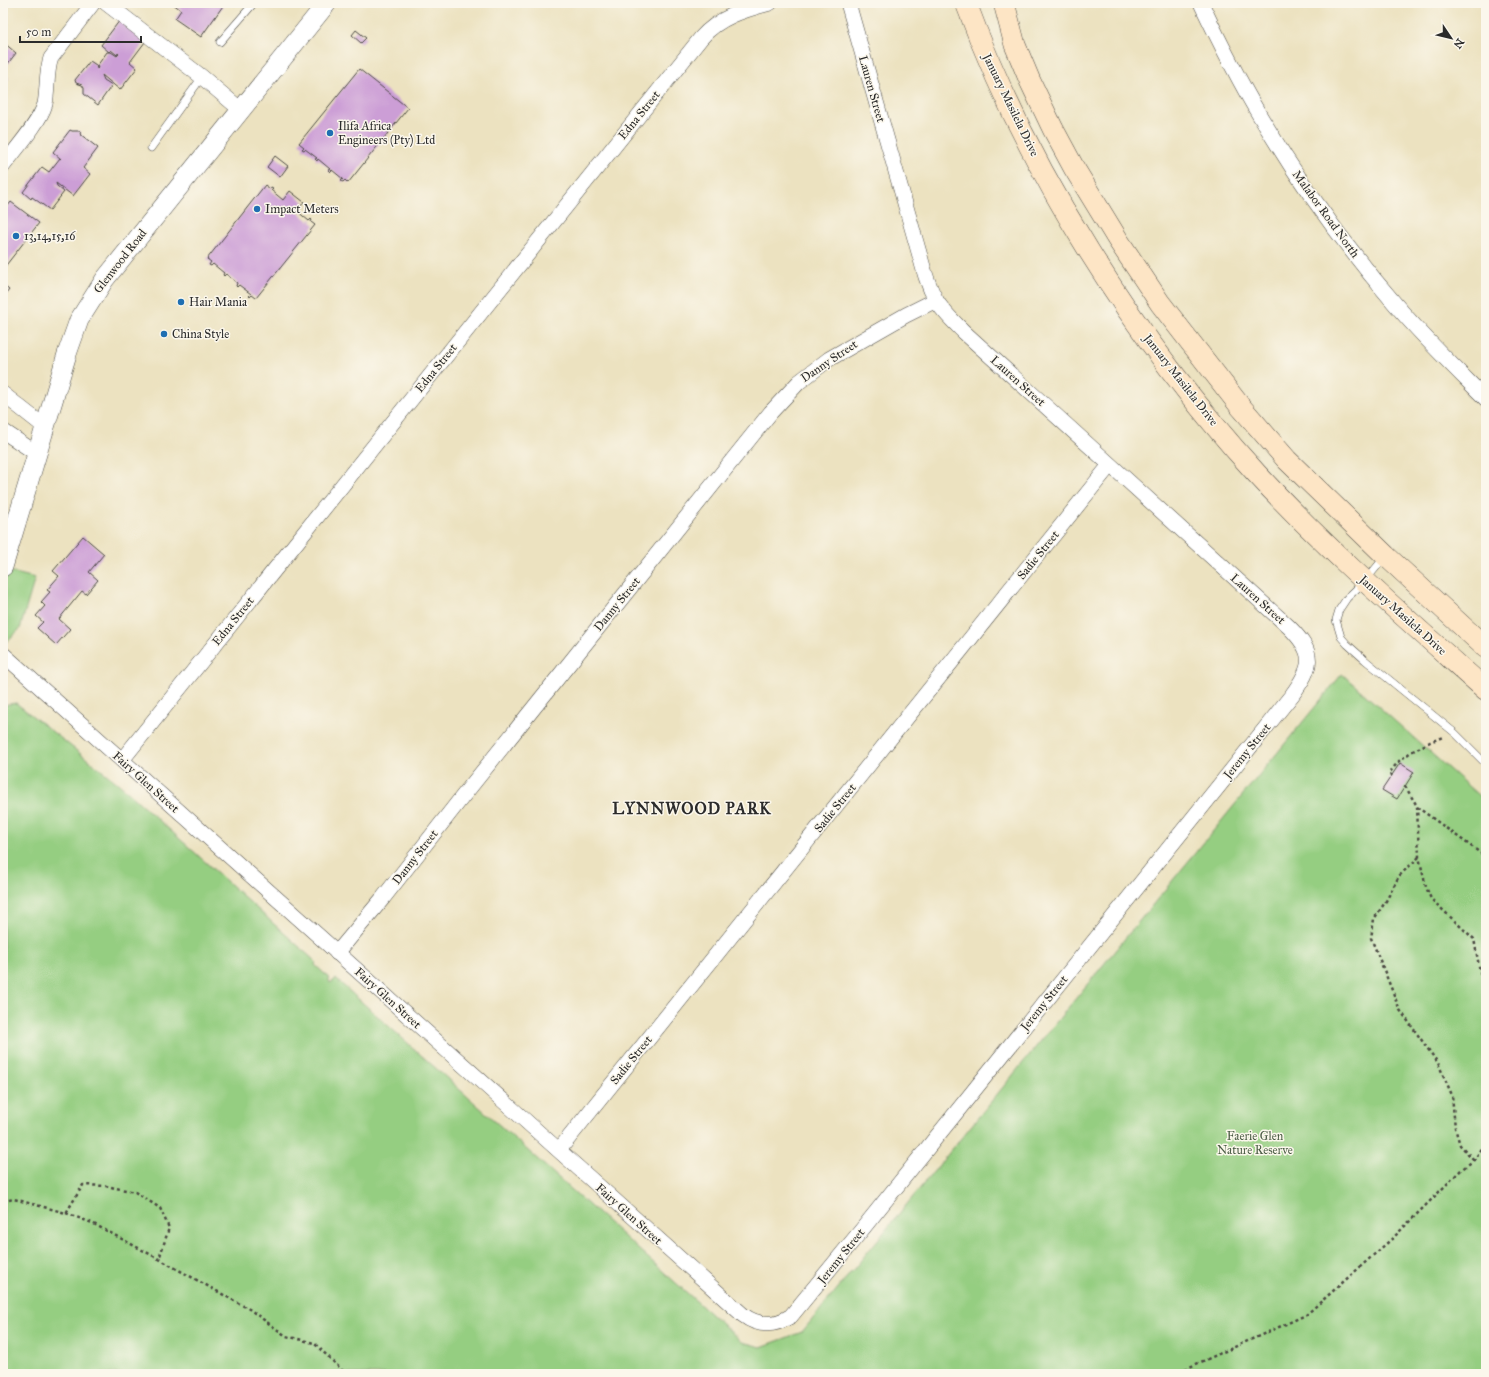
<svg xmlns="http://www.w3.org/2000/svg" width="1489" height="1377" font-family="'IM FELL Great Primer',serif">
	<rect width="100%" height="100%" fill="#fbf7ec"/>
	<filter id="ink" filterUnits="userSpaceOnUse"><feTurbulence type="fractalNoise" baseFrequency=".025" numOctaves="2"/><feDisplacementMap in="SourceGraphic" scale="8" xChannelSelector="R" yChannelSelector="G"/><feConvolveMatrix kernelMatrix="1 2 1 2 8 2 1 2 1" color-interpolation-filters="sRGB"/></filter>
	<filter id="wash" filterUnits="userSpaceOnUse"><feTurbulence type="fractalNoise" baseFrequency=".012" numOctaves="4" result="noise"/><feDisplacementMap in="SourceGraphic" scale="16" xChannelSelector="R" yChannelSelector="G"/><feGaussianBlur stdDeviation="0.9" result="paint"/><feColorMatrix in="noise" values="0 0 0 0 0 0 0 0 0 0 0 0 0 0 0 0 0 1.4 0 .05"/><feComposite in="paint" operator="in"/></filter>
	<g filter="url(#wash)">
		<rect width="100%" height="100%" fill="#ece2c0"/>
		<g fill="#95ce81" stroke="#607c56">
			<polygon points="3,570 35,578 20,629 6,642 3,638"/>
			<polygon points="1342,674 1486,802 1486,1374 3,1374 3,705 16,703 119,784 316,962 315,965 328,977 330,983 336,979 742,1342 761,1347 802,1332"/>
		</g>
		<g id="blocks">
			<g fill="#cc9ed6">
				<polygon points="172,3 225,3 201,37 175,19 181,10"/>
				<polygon points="120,20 145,42 130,62 137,68 120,90 102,75 104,80 112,85 98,105 84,94 84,88 82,85 76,83 75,80 90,61 96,65 97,69 98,68 97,66 107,52 111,52 117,56 119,54 118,53 117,55 111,50 109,52 101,45"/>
				<polygon points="356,30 366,38 361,43 352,35"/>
				<polygon points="3,42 16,53 3,70"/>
				<polygon points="359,69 408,108 348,183 345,180 343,182 341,181 343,179 332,170 330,172 328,170 330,169 318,159 317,161 315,159 317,158 305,149 304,150 302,149 304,147 299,143"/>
				<polygon points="3,74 9,78 3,86"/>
				<polygon points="70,130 72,131 79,131 81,132 80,134 98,148 83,168 90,174 73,196 56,183 57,186 64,192 50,210 32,197 31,199 23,192 42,167 49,172 60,158 61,159 53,152"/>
				<polygon points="275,156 288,166 280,177 267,167"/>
				<polygon points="265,185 270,189 271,187 273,188 271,190 283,200 290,191 304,202 297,211 309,221 311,219 312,220 311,222 315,225 256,298 252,295 250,297 249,296 251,294 239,285 237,287 236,286 237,283 226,274 224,276 223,275 224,273 213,264 211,266 209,265 211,262 207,259"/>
				<polygon points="11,202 39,223 3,269 3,212"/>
				<polygon points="3,285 9,290 3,298"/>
				<polygon points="83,536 104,554 89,572 98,580 86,594 82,591 59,619 70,629 56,645 37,628 43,622 36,616 45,606 41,602 50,592 47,590 59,576 53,571"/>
				<polygon points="1400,763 1414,772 1397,799 1382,790"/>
			</g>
		</g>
	</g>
	<g filter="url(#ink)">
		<use href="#blocks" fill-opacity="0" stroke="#484641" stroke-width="1"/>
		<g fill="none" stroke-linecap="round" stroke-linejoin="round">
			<g stroke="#484641" stroke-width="8">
				<g id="service">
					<polyline points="220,42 254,3"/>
					<polyline points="151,148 202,77"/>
					<polyline points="1384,558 1365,581 1347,598 1339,610 1336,620 1341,637 1347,644 1365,660 1455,733 1486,764"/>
				</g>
			</g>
			<g stroke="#484641" stroke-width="16">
				<g id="minor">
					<polyline points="106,3 202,77 241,110"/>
					<path d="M1201,3C1219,41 1238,79 1260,116C1299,182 1345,246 1396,305C1424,338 1455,368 1486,399"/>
					<path d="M3,166C15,150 40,122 45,104C48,89 46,71 51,58L93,3"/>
					<polyline points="3,394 45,427"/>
					<polyline points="3,431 36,453"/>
					<path d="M3,654L743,1315C759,1327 775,1326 791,1316L860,1232L1292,695C1313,666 1316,654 1289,627L965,333C954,322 943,312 936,300C928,286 924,271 920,256L848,3"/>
					<path d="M122,760L701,38C719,17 744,10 770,3"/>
					<polyline points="337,953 383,898 463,796 771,412 799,382 829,359 906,315 936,300"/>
					<polyline points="559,1150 1110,465"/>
				</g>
			</g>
			<g stroke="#484641" stroke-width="20">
				<polyline id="tertiary" points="3,567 67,354 79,320 105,279 327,3"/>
			</g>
			<g stroke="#484641" stroke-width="22">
				<g id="secondary">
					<path d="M966,3C1028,171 1136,341 1257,474C1328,551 1408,620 1486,690"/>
					<polyline points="1004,3 1015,45 1030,81 1053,129 1074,168 1118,240 1160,303 1240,406 1287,460 1386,556 1486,648"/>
				</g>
			</g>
			<g stroke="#484641" stroke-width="2.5" stroke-dasharray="3 3" stroke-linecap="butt">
				<polyline points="1392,776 1389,773 1399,761 1411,752 1430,742 1443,737"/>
				<polyline points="1405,786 1417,806 1419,857 1426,887 1431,899 1474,939 1486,1004"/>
				<polyline points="1417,807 1486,857"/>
				<polyline points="1419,857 1399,876 1386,901 1374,919 1371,938 1400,1010 1438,1063 1452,1095 1455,1128 1460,1145 1474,1160"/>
				<polyline points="3,1201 14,1199 66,1213 83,1185 106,1186 135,1192 160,1208 169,1228 159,1259 249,1309 286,1336 314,1343 346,1374"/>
				<polyline points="66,1213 92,1223 159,1259"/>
				<polyline points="1174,1374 1306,1315 1395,1236 1461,1170 1474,1160 1486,1143"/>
			</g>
			<use href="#service" stroke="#fff" stroke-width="7"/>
			<use href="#minor" stroke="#fff" stroke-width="15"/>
			<use href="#tertiary" stroke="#fff" stroke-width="19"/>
			<use href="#secondary" stroke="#fde5c5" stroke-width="21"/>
		</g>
	</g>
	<g fill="#1f6fb2" stroke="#fbf7ec" stroke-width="1.5">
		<circle cx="330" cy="133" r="4"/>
		<circle cx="257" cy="209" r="4"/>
		<circle cx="16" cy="236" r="4"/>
		<circle cx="181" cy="302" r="4"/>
		<circle cx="164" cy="334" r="4"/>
	</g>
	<g text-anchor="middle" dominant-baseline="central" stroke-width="3" stroke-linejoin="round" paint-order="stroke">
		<g font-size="12" fill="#2b2b2b" stroke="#fbf7ec">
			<text transform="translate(872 89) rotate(74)">Lauren Street</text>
			<text transform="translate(1011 105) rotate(64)">January Masilela Drive</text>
			<text transform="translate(639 115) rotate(-51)">Edna Street</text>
			<text transform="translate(1326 214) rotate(54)">Malabor Road North</text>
			<text transform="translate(120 261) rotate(-52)">Glenwood Road</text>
			<text transform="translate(829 361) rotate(-34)">Danny Street</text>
			<text transform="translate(436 368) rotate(-51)">Edna Street</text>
			<text transform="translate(1181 380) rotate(52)">January Masilela Drive</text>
			<text transform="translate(1018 381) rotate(42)">Lauren Street</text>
			<text transform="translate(1038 555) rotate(-51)">Sadie Street</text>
			<text transform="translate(1258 599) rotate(42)">Lauren Street</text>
			<text transform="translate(617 604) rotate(-51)">Danny Street</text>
			<text transform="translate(1403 615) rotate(42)">January Masilela Drive</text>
			<text transform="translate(233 621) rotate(-51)">Edna Street</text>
			<text transform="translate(1247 751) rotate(-51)">Jeremy Street</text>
			<text transform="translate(146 782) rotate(42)">Fairy Glen Street</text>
			<text transform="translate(835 808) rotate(-51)">Sadie Street</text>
			<text transform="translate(415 857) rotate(-52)">Danny Street</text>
			<text transform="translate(388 998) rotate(42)">Fairy Glen Street</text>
			<text transform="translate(1044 1003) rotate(-51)">Jeremy Street</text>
			<text transform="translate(631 1060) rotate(-51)">Sadie Street</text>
			<text transform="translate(629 1214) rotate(42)">Fairy Glen Street</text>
			<text transform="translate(841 1256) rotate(-51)">Jeremy Street</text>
		</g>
		<g font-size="12" fill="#2b2b2b" stroke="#fbf7ec" text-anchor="start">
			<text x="338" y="126">Ilifa Africa<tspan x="338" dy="14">Engineers (Pty) Ltd</tspan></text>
			<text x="265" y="209">Impact Meters</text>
			<text x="24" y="236">13,14,15,16</text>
			<text x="189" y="302">Hair Mania</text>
			<text x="172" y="334">China Style</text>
		</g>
		<g font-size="12" fill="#4b5c45" stroke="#fbf7ec">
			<text x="1255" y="1136">Faerie Glen<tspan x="1255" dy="14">Nature Reserve</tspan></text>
		</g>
		<g font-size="16" font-weight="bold" letter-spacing="1" fill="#2b2b2b" stroke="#fbf7ec">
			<text x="692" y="808">LYNNWOOD PARK</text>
		</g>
	</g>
	<rect width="1489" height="1377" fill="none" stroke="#fbf7ec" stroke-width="16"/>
	<g transform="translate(1451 38) rotate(125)" stroke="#fbf7ec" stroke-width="3" paint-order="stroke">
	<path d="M0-3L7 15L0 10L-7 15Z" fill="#2b2b2b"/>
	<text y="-6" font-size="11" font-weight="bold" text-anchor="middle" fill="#2b2b2b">N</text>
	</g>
	<path d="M20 36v6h121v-6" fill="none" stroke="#2b2b2b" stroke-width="2"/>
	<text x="26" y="36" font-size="12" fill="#2b2b2b" stroke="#fbf7ec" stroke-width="3" paint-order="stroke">50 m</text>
</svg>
